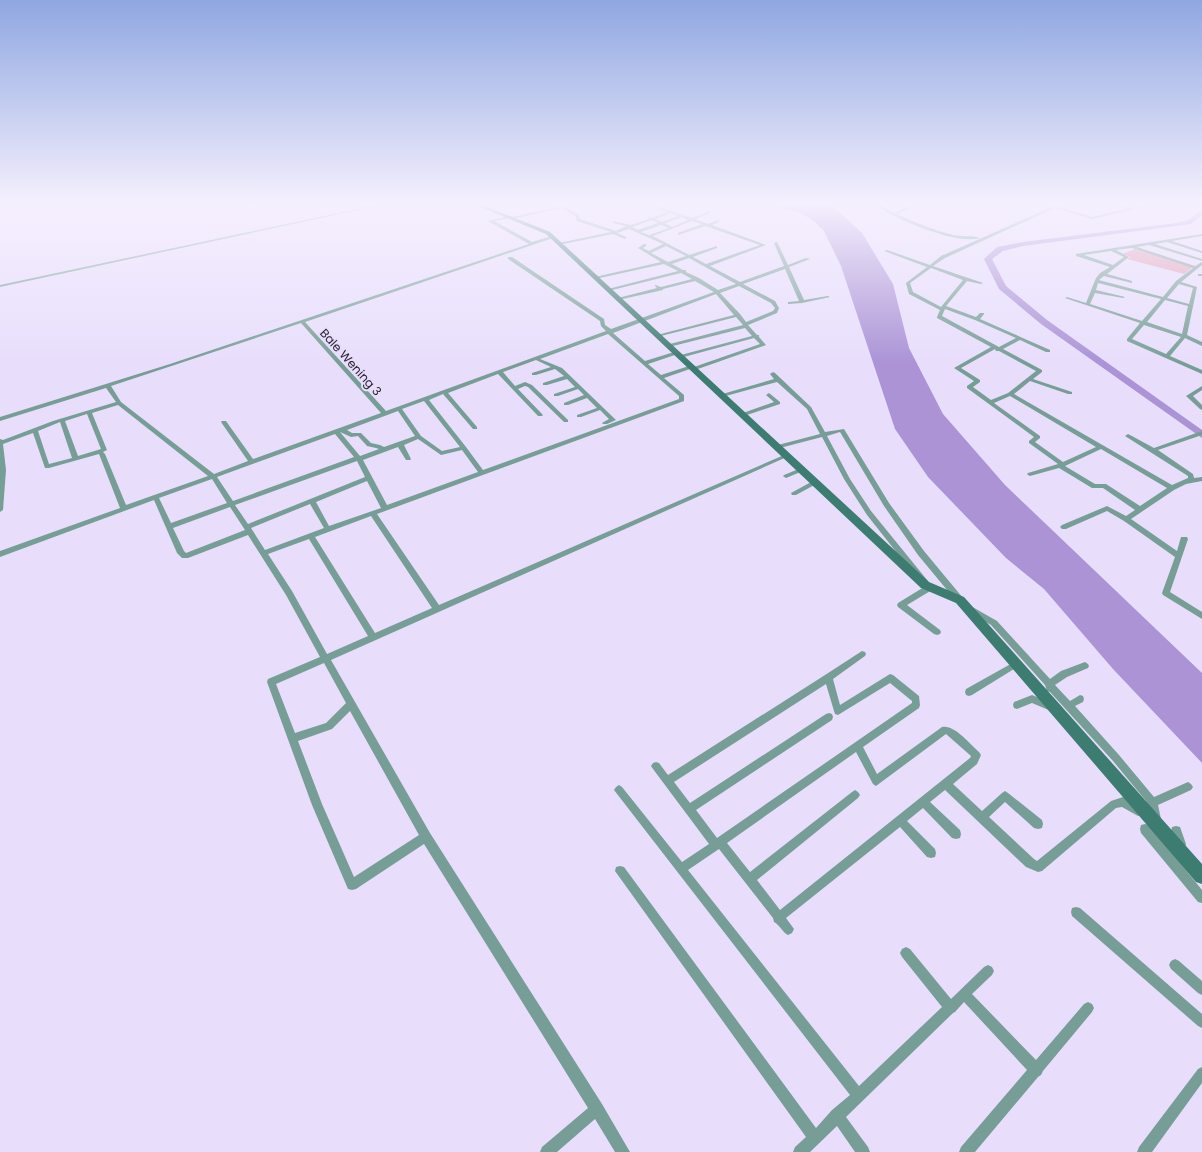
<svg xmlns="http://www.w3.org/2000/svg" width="1202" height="1152" font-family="Poppins,sans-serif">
	<rect width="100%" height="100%" fill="#e8defc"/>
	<polygon fill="#e19db1" points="1135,249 1193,267 1184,274 1127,259 1131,257 1122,254"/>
	<polygon fill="#ab93d6" points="725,202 791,202 800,207 796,202 828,202 862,233 893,284 909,348 943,414 1005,485 1202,673 1202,763 1113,669 1044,589 1006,558 928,477 895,429 841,266 824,231 815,222 799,212 773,206"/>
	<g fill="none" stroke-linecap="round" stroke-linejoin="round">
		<polygon fill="#ab93d6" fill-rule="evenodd" points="1202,209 1202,215 1191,224 1023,246 1003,251 992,259 1006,286 1047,320 1202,430 1202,438 1041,324 999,289 984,259 997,247 1023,242 1177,223 1189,220"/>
		<g fill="#779e96" fill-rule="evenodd">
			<polygon points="390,202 395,202 0,287 0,285"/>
			<polygon points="521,202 529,202 484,208 482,207"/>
			<path d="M581,202H586L565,207L578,214L580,219L616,231L626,226L613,223V221L631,225L649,219V217L652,218L667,212L650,206L651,204L692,218L710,211V213L695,219L708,224L719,220V222L712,225L766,245L710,266L740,282L784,266L774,243L777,242L788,265L806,258L810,259L789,267L804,300L828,296L830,297L802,303L788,304V302L799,301L785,269L743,284L775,301L779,308L777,313L748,325L757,335H759V337L766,345L695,370L690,369L664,378L684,395V401L377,514L439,605L784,455L786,454L789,456L331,660L430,833L602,1104L630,1152H615L595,1119L557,1152H540L542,1147L588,1108L424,844L356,889L352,890L348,889L312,805L267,682L268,679L320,657L286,595L248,535L188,558H182L177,553L154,500L0,557V551L120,508L99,454L49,468H45L33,433L3,444L6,470L3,510L0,512V439L3,440L53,421L116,402L106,388L0,421V417L170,364L529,244L488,221L510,216L512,217ZM561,208L575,216L577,221L611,232L559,243H558V245L613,234L625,239H626V237L617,233L629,229L663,244L649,251L643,248L646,246V244H644L638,248L661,262L595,277V279L664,264L678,271L608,289V291L681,273L692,279L661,287L655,285V286L657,288L618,298V300L663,290V289L695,281L714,292L611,329L605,325L604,319L512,257H508V259L600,321L601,326L606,331L386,411L305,322L553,238L554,237L552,236L532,242L494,221L511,218L513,219ZM671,213L678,216L662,222L655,219ZM682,217L688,220L672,227L665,223ZM652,220L658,223L638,230L632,227ZM692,221L702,224L678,233V235L705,226L760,245L706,264L693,257L717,248V246L689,255L653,236ZM661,225L669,228L649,235L641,232ZM666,246L686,256L668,262L651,253ZM689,258L736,284L718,290L699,278L686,272V270H683L672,264ZM739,286L771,303L775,308L773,311L746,322L740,314L720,293ZM716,294L734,315L657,335V337L736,317L743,325L666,345L669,347L745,328L752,336L677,356L680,358L754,338L760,344L694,367L689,366L661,375L648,364L678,354V352H674L645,361L613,333ZM301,323L381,413L253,459L226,421H222L221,422L248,461L214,474L121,402L111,386ZM608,334L679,396V399L483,470L466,447L429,400L443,394L473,429H477V427L448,393L498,374L538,416H542L543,415L518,389L525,386L528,387L564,422H568V420L532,385L525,382L515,386L503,372L536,360L551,367L532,373V375H536L555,369L564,376L543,383V385H547L567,379L575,387L554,394V396H558L578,389L584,395L564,403V405H568L587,398L597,408L577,415V417H581L600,410L609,419L602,423L603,424H607L616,420L562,368L540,359ZM424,401L460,447L442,451L421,436L402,409ZM118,405L208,476L126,505L105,454L103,452L107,450L92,413ZM398,411L415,436L384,447L380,445L371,443L361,433H352L347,430ZM87,414L101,449L78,456L65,421ZM60,422L72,458L49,464L38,431ZM340,432L351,437L358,436L367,446L376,448L379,449L360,456ZM335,434L354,457L233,501L217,477ZM418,439L441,455L462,450L478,472L387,505L363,460L398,447L406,460H410L411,459L404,445ZM357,461L365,477L248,524L235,505ZM212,479L227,503L171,523L159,498ZM367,481L381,508L329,526L316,502ZM310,504L324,528L265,550L251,528ZM230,507L245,530L186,553L184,551L173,528ZM371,516L432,608L375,633L315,537ZM309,539L368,636L327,654L292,591L268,554ZM324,663L346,703L326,723L295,733L276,684ZM350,711L419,835L354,877L322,804L298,741L332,729Z"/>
			<path d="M871,202H875L879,204L892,202L891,203L882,206L894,213L907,207H909V209L897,214C915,223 934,230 953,235C962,237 972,235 980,238C957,246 890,217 871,202Z"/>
			<path d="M1044,202H1049L1058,204L1064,202H1068L1059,207L1092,217L1126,209L1102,203L1101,202C1111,202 1120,206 1129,208C1141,209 1153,201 1165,202L1092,219L1055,208L945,258L933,266L983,283L981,284L967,281L946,306L976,317L980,313H984V314L980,319L1050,350V352H1046L1020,340L1003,349L1042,370V372L1033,379L1072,392V394H1068L1030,381L1014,394L1172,485L1188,478V476L1125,436L1128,434L1130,435L1154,448L1202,431V435L1158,450L1193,474L1194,478L1202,477V481L1186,484L1174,490L1131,519L1177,551L1181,537H1187L1188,539L1170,592L1202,612V619L1163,595L1162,593L1175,557L1124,521L1107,511L1066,529H1062L1060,527L1062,525L1107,506L1126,516L1135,510L1103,488H1092L1059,468L1030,476L1028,475L1027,474L1028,473L1058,464L1029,443V441L1034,437L967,388V386L974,381L954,368L991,347L937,318V317L940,310L909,294L906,283L927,267L884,251L887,250L930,265L941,256L1054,206ZM931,268L963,280L941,307L913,292L910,283ZM945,309L975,320L1016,338L999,347L942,316ZM995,349L996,351H999L1036,371L1008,393L991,400L973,387L980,382V380L961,368ZM1010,396L1096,447L1063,462L1035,442L1040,438V436L994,403ZM1101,449L1167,488L1140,506L1106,484H1095L1065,466Z"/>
			<polygon points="1072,202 1077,202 1091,206 1089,207"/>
			<path d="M1202,234V236L1172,241L1202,251V253L1167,242L1155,244L1202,259V261L1149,245L1137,247L1195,266L1202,262V265L1181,282L1197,287L1187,335L1202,342V346L1185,338L1170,356L1202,370V374L1127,341V339L1140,323L1065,298L1067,297L1086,303L1096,278L1100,273L1110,267L1076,256V254ZM1131,248H1132L1193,268L1176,281L1163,297L1099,280L1104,276L1132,283V281L1107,274L1129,257L1116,250ZM1111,251L1124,257L1113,265L1084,255ZM1098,283L1161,299L1142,321L1090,304L1095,293L1123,298L1125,297L1096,290ZM1179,284L1193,288L1189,304L1167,298ZM1165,300L1188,306L1182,334L1147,322ZM1144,325L1181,337L1166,354L1132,339Z"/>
			<rect x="1198" y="274" width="4" height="2"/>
			<polygon points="773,372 775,373 811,407 825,432 844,429 889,503 924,551 963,598 964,600 963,602 957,602 918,555 884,506 840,432 827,436 850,479 871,511 932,586 933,588 932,590 907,605 940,630 941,632 940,634 937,635 934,634 898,607 897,605 898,603 924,587 867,515 844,479 822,437 776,449 773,447 774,446 820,434 807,409 777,382 722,397 719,395 774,379 770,374"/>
			<polygon points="1202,386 1202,390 1193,396 1202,405 1202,410 1200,409 1186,396"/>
			<polygon points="769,393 780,402 780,404 744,416 740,416 740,414 774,402 766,395"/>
			<polygon points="801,468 804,470 803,471 786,478 783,476 784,475"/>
			<polygon points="813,481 815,481 818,483 796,495 792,495 791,493"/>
			<polygon points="969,605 997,621 1050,679 1061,671 1085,662 1088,664 1089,666 1088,668 1067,677 1055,685 1070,701 1080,695 1083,696 1084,699 1083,702 1075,706 1119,755 1154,797 1188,782 1191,784 1193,787 1191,790 1158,805 1161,819 1160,822 1156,824 1152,822 1149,809 1146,801 1113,761 1050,692 1047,691 1045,685 991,625 966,610 965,608 966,606"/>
			<path d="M862,651L865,652L866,654L865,656L833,679L840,705L890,674L893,675L919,696L920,705L919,708L863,747L877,774L942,727C954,724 970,744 979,752L981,755L977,764L953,784L982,811L1002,793L1005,791L1008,793L1042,820L1043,824L1042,828L1038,829L1034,828L1005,802L989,817L1034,859L1037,861L1111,801L1123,797L1141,808L1143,811L1141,814L1138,816L1122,807L1116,808L1042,871L1038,872L1026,867L945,790L930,802L960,830L961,834L960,838L956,839L952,838L923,808L907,821L935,849L936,853L935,857L931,858L927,857L900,827L786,918L794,929L792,933L788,935C782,932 780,925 774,922L773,918L719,849L688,870L859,1086L942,1007L902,957L900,953L902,949L906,947L910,949L951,999L984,967L988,965L992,967L994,971L992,975L972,994L1036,1060L1084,1004L1088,1002L1092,1004L1094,1008L1092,1012L1043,1071L1041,1075L1038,1077L975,1152H959L961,1147L1027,1070L964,1002L955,1012L953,1013L846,1117L868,1147L870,1152H855L837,1126L810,1152H793L795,1147L806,1137L615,871L616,867L620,866L624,867L816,1128L832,1110L850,1095L614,790L616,787L619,785L622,787L682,862L709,844L653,769L651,766L653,763L656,762L659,763L668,775L825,675ZM890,683L912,701V703L717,838L696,810L832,720L833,717L832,714L829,713L826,714L690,803L674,782L826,684L834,711L835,714L838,715ZM946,734L971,756L970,758L780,910L757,880L858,798L860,795L858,792L855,790L852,792L750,872L727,843L856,752L873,784L876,786Z"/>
			<polygon points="1016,661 1019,662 1020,664 1019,666 972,695 969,696 966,695 965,692 966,689"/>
			<polygon points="1032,695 1054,704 1055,707 1054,710 1051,711 1032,703 1017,709 1014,708 1013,705 1014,702"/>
			<polygon points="1145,824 1149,825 1202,890 1202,903 1198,902 1141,833 1140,829 1141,825"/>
			<polygon points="1176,826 1180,827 1186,844 1184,853 1180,854 1176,853 1175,849 1176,844 1171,831 1172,827"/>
			<polygon points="1076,907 1080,908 1202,1014 1202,1028 1198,1026 1072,916 1071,912 1072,908"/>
			<polygon points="1175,959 1179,961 1202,981 1202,995 1198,993 1171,969 1169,965 1171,961"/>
			<polygon points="1202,1067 1202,1083 1152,1152 1137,1152 1139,1147 1198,1069"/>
		</g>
		<polygon fill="#3d7c71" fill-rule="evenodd" points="468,202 475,202 550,232 929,582 964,597 1202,864 1202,884 1196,882 956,603 921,588 546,234"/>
	</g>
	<linearGradient id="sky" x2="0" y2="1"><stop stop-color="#8fa7e1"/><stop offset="0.56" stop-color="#f5f0fe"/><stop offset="1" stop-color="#f5f0fe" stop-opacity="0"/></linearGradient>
	<rect width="1202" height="363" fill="url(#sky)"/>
	<g text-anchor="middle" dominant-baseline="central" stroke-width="4" stroke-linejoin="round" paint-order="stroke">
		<g font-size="12" fill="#282331" stroke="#e8defc">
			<text transform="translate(351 362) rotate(48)">Bale Wening 3</text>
		</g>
	</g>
</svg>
